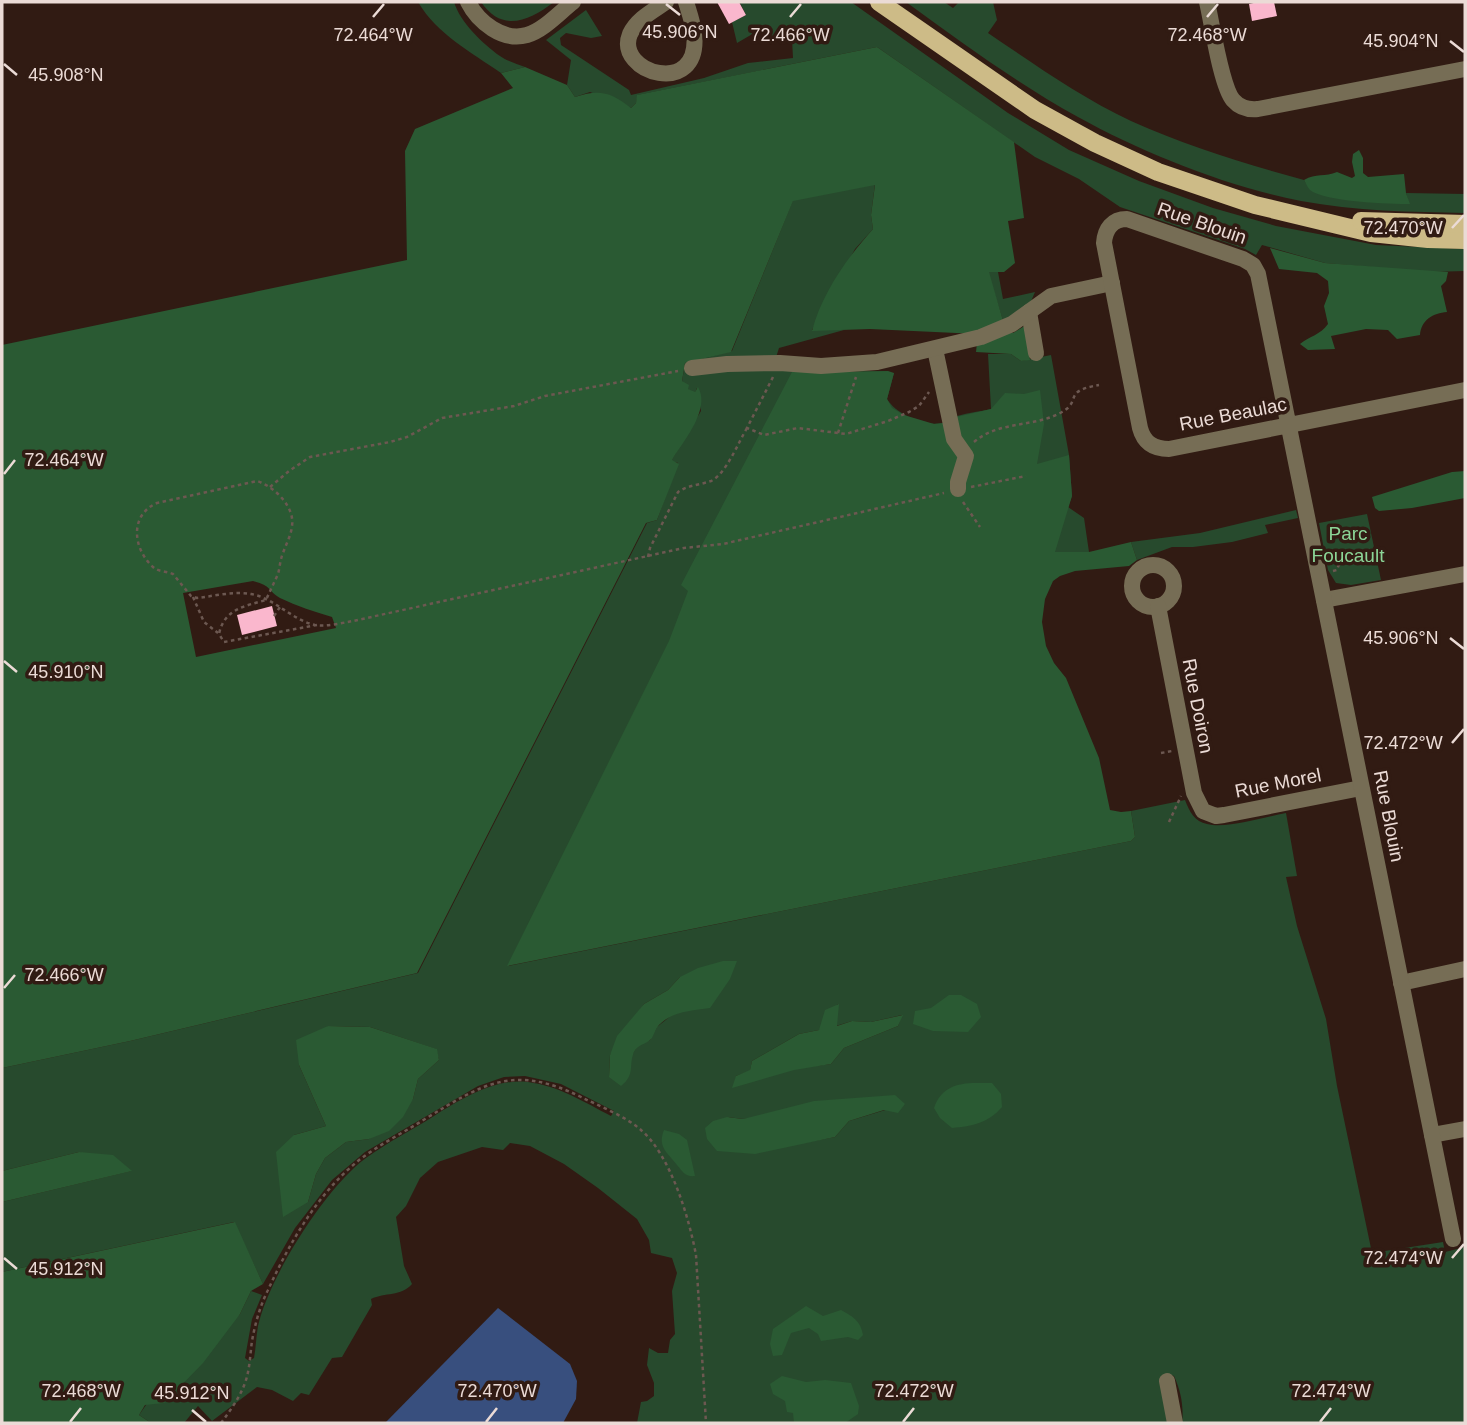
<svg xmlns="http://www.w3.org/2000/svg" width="1467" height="1425" font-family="Helvetica,sans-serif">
	<rect width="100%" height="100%" fill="#311b13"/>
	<g fill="#274a2d" fill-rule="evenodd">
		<path d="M418,2H454C460,22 483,44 500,56C507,61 517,64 525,67L501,73C471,52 437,34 418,2Z"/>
		<path d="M481,2H554C529,21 502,33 481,2Z"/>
		<polygon points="742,2 851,2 1008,113 1069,150 1139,181 1213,208 1276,226 1376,245 1465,249 1465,271 1430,272 1325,263 1262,245 1256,255 1245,249 1120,207 1079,179 1035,157 877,47 638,95 636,103 631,108 590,92 575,97 567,85 571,60 546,40 586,10 602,36 591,38 566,33 560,38 561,45 629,90 631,95 704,78 748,63 793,58 792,39 769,40 766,26 737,43 732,22 746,15 740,3"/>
		<path d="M906,2H944L953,8L959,2H993L997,20L988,33C1034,64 1080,97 1131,121C1187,146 1245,164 1304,180L1311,190L1409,204L1406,193L1465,194V213C1411,212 1355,211 1301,201C1228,187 1143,153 1078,117C1018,84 961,42 906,2Z"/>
		<path d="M875,184L871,215L873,229L855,249L812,330H844L779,348L772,370L894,373L887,399C896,414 924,427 942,423C949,422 945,421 952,418C963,413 979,412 991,409L988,354H1011L1021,361L1051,355L1069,455L1072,496L1068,507L1084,518L1089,552H1055L508,966L1131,841L1135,837L1131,811L1185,800C1189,811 1195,822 1207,824C1227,829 1265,817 1286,813L1297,876L1286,877L1297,926L1326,1019L1337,1086L1372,1253L1443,1242L1445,1252L1465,1247V1423H1182C1184,1408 1181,1391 1174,1376L1168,1374V1423H637L641,1402L647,1401L654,1396V1383L647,1365L649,1348L658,1353H668L670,1340L675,1334L672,1291L677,1273L672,1258L651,1253L649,1240L637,1219L598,1188L564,1164L530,1146L510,1143L503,1150L482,1147L438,1162L420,1178L406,1206L396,1217L404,1266L412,1284C401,1297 385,1292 371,1299L372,1305L342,1357L332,1358L309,1395L301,1393L293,1401L272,1390L257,1387L212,1421L198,1406L184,1423H151L139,1415L146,1405L240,1314L251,1291L262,1295L252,1319L245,1358L249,1361L254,1358C256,1347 256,1337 258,1326C269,1277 326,1187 366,1158C388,1142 412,1130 434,1116C461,1099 495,1078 528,1082C559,1086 584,1102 611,1116L614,1111L561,1084L525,1076L504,1077L478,1086L365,1152L332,1180L295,1228L263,1284L234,1222L2,1272V1202L131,1171L79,1152L2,1171V1068L130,1041L418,973L647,523L657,520L678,463L671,461L701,411L697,388L695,393L687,389L682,381L685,363L732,351L793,200ZM680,977L673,1014L657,1027L650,1040L638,1045L632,1055L609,1077L610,1055L644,1004L668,990ZM838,1004L836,1026L852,1021L871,1022L902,1015L898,1026L844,1048L831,1064L736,1076L750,1071L752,1061L799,1034L819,1030ZM328,1026L370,1027L436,1049L439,1060L418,1079L413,1099L369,1139L346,1142L325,1158L316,1174L308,1202L294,1135L326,1126L299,1065ZM905,1104L849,1121L835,1137L803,1143L727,1117L743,1119Z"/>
		<polygon points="988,272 998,272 1003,299 1035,292 1029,306 1004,324"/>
		<polygon points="1296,510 1298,518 1265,525 1268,533 1232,542 1193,547 1172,547 1137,560 1131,542 1200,533"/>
		<polygon points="1367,514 1381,580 1351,585 1336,583 1328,570 1319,523"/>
	</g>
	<g fill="#2a5a33" fill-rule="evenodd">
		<path d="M877,47L1014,142L1024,218L1008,221L1015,263L1004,272H989L1004,324L1013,333L1026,325L1030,360L1021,361L1011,354L976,352L978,334L870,329L812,331C822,293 847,258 873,229L871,215L875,185L793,201L731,352L685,363L682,381L689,385L688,389L695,392L698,387C711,410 683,441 672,460L679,464L657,520L646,523L417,973L130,1041L2,1068V345L407,260L405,151L415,129L513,88L501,73L525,67L567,85L575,97C599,89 611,92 631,108L636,103L637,95ZM253,581C272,586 267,590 280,598C297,606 315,612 332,617L336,628L196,657L183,593Z"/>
		<path d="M1359,150L1363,158V173L1368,177L1404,174L1406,193L1410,204C1390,204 1325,202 1310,190C1307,187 1306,183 1304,180C1316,173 1325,177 1337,172L1352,178L1355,176L1352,162L1353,154Z"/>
		<path d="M1270,248L1325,263L1448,272L1446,281L1441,286L1447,312C1433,313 1421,320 1420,335L1397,339L1388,330L1366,329L1331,336L1335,349L1308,350L1300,344C1310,336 1320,335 1328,324L1324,306L1329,293L1328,281L1317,273L1279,269Z"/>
		<polygon points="888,371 894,373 887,399 892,408 904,415 934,424 944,423 952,418 991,409 1005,393 1024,394 1040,390 1044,424 1037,464 1069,455 1072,496 1055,552 1089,552 1131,542 1137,560 1129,566 1075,571 1060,576 1053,581 1045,599 1042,622 1046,646 1054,663 1066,678 1099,758 1110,810 1121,812 1131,811 1135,837 1131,841 507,966 669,641 688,591 681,585 792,372"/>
		<polygon points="1465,471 1465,498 1412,508 1379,511 1375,508 1372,497 1452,472"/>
		<path d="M723,961H737L730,979L710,1008C691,1011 673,1011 659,1025C655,1029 654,1036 651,1039C645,1045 638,1044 634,1052C628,1066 636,1074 621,1086L609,1077L610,1055L617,1036L644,1004L668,990L680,977L698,968Z"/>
		<polygon points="949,995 961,995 977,1004 981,1017 968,1032 933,1031 913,1024 915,1011 931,1008"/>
		<polygon points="839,1004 837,1026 852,1021 871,1022 903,1015 898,1026 844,1048 831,1064 794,1070 732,1088 736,1076 750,1070 752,1061 799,1034 819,1030 825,1010"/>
		<polygon points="328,1026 370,1027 437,1049 439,1060 418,1079 413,1099 403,1117 389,1131 369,1139 346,1142 325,1158 316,1174 308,1202 283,1217 276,1152 294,1135 326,1126 299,1065 296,1040"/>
		<path d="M972,1083H992L1001,1094L1002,1107C988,1123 973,1126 952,1128L940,1118L934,1108C940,1090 953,1084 972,1083Z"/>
		<polygon points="895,1095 905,1104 898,1113 884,1110 849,1121 835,1137 755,1154 717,1151 707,1139 705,1128 713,1121 727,1117 743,1119 814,1101"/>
		<path d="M664,1130L679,1134L687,1140L695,1176C685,1177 683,1172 677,1165C668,1153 657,1147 664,1130Z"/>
		<polygon points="79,1152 113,1155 132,1171 2,1202 2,1171"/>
		<polygon points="235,1222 263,1284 251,1291 240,1314 203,1363 164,1403 145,1405 139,1415 151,1423 3,1423 2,1272"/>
		<path d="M806,1306L823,1316L841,1310C852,1316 861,1321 863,1335L858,1340L848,1337L821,1341L818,1334L809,1328L791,1333L782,1355L773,1356L770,1344L773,1329Z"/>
		<polygon points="782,1376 806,1382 825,1380 851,1383 859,1406 858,1414 845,1423 794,1423 793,1413 787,1412 785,1401 773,1394 770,1384"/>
	</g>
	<polygon fill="#384f7e" points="498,1308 570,1364 577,1381 576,1399 563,1423 387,1423 386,1422"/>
	<g fill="#fab7cd">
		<polygon points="717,2 739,2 746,15 729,24"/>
		<polygon points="1258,2 1274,2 1277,16 1252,21 1249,4"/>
		<polygon points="272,606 277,626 242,635 237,615"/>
	</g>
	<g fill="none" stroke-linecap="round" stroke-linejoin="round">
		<g stroke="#6c5851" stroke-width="2.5" stroke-dasharray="3.5 3.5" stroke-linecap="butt">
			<polyline points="773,377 747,428 764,435 798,428 846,434 888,421 909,412 919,406 929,392"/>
			<polyline points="838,433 856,377"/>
			<path d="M974,442C1000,420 1034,428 1062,412C1082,401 1062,391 1099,385"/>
			<polyline points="270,487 289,471 310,457 390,442 407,437 442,418 514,406 545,396 678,371"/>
			<polyline points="971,487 1026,476"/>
			<polyline points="963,502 980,527"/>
			<path d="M648,557L650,548L678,492C688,485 700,485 711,481C726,474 738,443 747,428"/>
			<polyline points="1333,571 1337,570 1340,561 1355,557 1355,561 1362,559"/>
			<polyline points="193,597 204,622 218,633"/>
			<polyline points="274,616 280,607"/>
			<path d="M317,625L224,642L219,634C224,609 245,606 266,600C270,591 274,583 278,574C280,567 280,560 283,553C286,544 291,536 292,526C295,507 275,487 257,481L157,503C129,515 133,549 153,567C158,572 166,571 173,574L191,596L197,598C214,596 234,591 251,594C274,598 292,620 315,625C327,627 341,623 353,621L684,548L723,544L944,493"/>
			<polyline points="1161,753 1172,751"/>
			<polyline points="1169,822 1181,796"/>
			<path d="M221,1423C230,1411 240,1397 245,1383C250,1369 250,1355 252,1341C255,1324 260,1306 268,1290C289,1244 317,1194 358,1161C378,1145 403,1133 425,1119C484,1083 514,1064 581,1097C601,1107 625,1116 641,1130C671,1156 689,1218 696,1255L706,1423"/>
		</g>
		<g stroke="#766d55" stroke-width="16">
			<path d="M468,2C478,22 503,42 527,35C544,30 560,12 573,2"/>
			<path d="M666,2C653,11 637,19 630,34C614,73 702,99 694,33C693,23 689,12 686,2"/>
			<path d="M1207,2C1212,23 1221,86 1233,100C1240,108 1248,110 1258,109L1465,69"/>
			<polyline points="1029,312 1036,353"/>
			<polyline points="935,349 954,439 966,456 958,482 958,489"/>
			<polyline points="692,368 727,364 780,363 821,366 877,362 981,337 1012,324 1051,296 1112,283"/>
			<circle cx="1153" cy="586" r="21"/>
			<polyline points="1324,600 1465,574"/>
			<polyline points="1158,606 1194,793 1203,811 1216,816 1224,815 1361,788"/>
			<polyline points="1401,983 1465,969"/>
			<polyline points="1432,1135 1465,1129"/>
			<path d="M1453,1239L1258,274L1253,265L1243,259L1127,219C1112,219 1105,229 1104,243L1140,428C1144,443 1154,449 1169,449L1465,390"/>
			<polyline points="1167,1381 1175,1423"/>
		</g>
		<g stroke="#cdbb87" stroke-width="18">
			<polyline points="879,2 1035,110 1095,143 1158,172 1255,205 1371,233 1428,239 1465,240"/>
			<polyline points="1361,221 1465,224"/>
		</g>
	</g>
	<path fill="none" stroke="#ebdbd6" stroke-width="2.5" d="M666,4L680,15M373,17L384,4M790,17L801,4M1207,17L1218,4M1450,41L1464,52M4,64L17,75M1452,228L1464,215M4,474L15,460M1450,638L1464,649M4,661L17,672M1452,743L1464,729M4,988L15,975M4,1258L17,1269M1452,1258L1464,1244M192,1410L206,1422M70,1422L81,1408M486,1422L497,1408M903,1422L914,1408M1320,1422L1331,1408"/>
	<g text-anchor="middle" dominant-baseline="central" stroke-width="7" stroke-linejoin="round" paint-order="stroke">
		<g font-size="19" fill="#ebdbd6" stroke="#311b13">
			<text transform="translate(1202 223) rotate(19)">Rue Blouin</text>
			<text transform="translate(1233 414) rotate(-11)">Rue Beaulac</text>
			<text transform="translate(1198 706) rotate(79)">Rue Doiron</text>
			<text transform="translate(1278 783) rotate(-11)">Rue Morel</text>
			<text transform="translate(1389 816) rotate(79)">Rue Blouin</text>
		</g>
		<g font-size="19" fill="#8cd597" stroke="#311b13">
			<text x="1348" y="533">Parc<tspan x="1348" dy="22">Foucault</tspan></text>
		</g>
	</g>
	<g font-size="18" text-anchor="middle" fill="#ebdbd6" stroke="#311b13" stroke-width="7" stroke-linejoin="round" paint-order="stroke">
		<text x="680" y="38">45.906°N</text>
		<text x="373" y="41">72.464°W</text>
		<text x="790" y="41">72.466°W</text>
		<text x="1207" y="41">72.468°W</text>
		<text x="1401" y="47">45.904°N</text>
		<text x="66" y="81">45.908°N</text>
		<text x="1403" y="234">72.470°W</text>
		<text x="64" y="466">72.464°W</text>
		<text x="1401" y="644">45.906°N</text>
		<text x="66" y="678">45.910°N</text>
		<text x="1403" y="749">72.472°W</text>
		<text x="64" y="981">72.466°W</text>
		<text x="1403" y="1264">72.474°W</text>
		<text x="66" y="1275">45.912°N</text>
		<text x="81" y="1397">72.468°W</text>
		<text x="497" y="1397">72.470°W</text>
		<text x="914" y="1397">72.472°W</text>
		<text x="1331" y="1397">72.474°W</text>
		<text x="192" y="1399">45.912°N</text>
	</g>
	<rect width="1467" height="1425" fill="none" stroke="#ebdbd6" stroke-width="7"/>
</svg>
